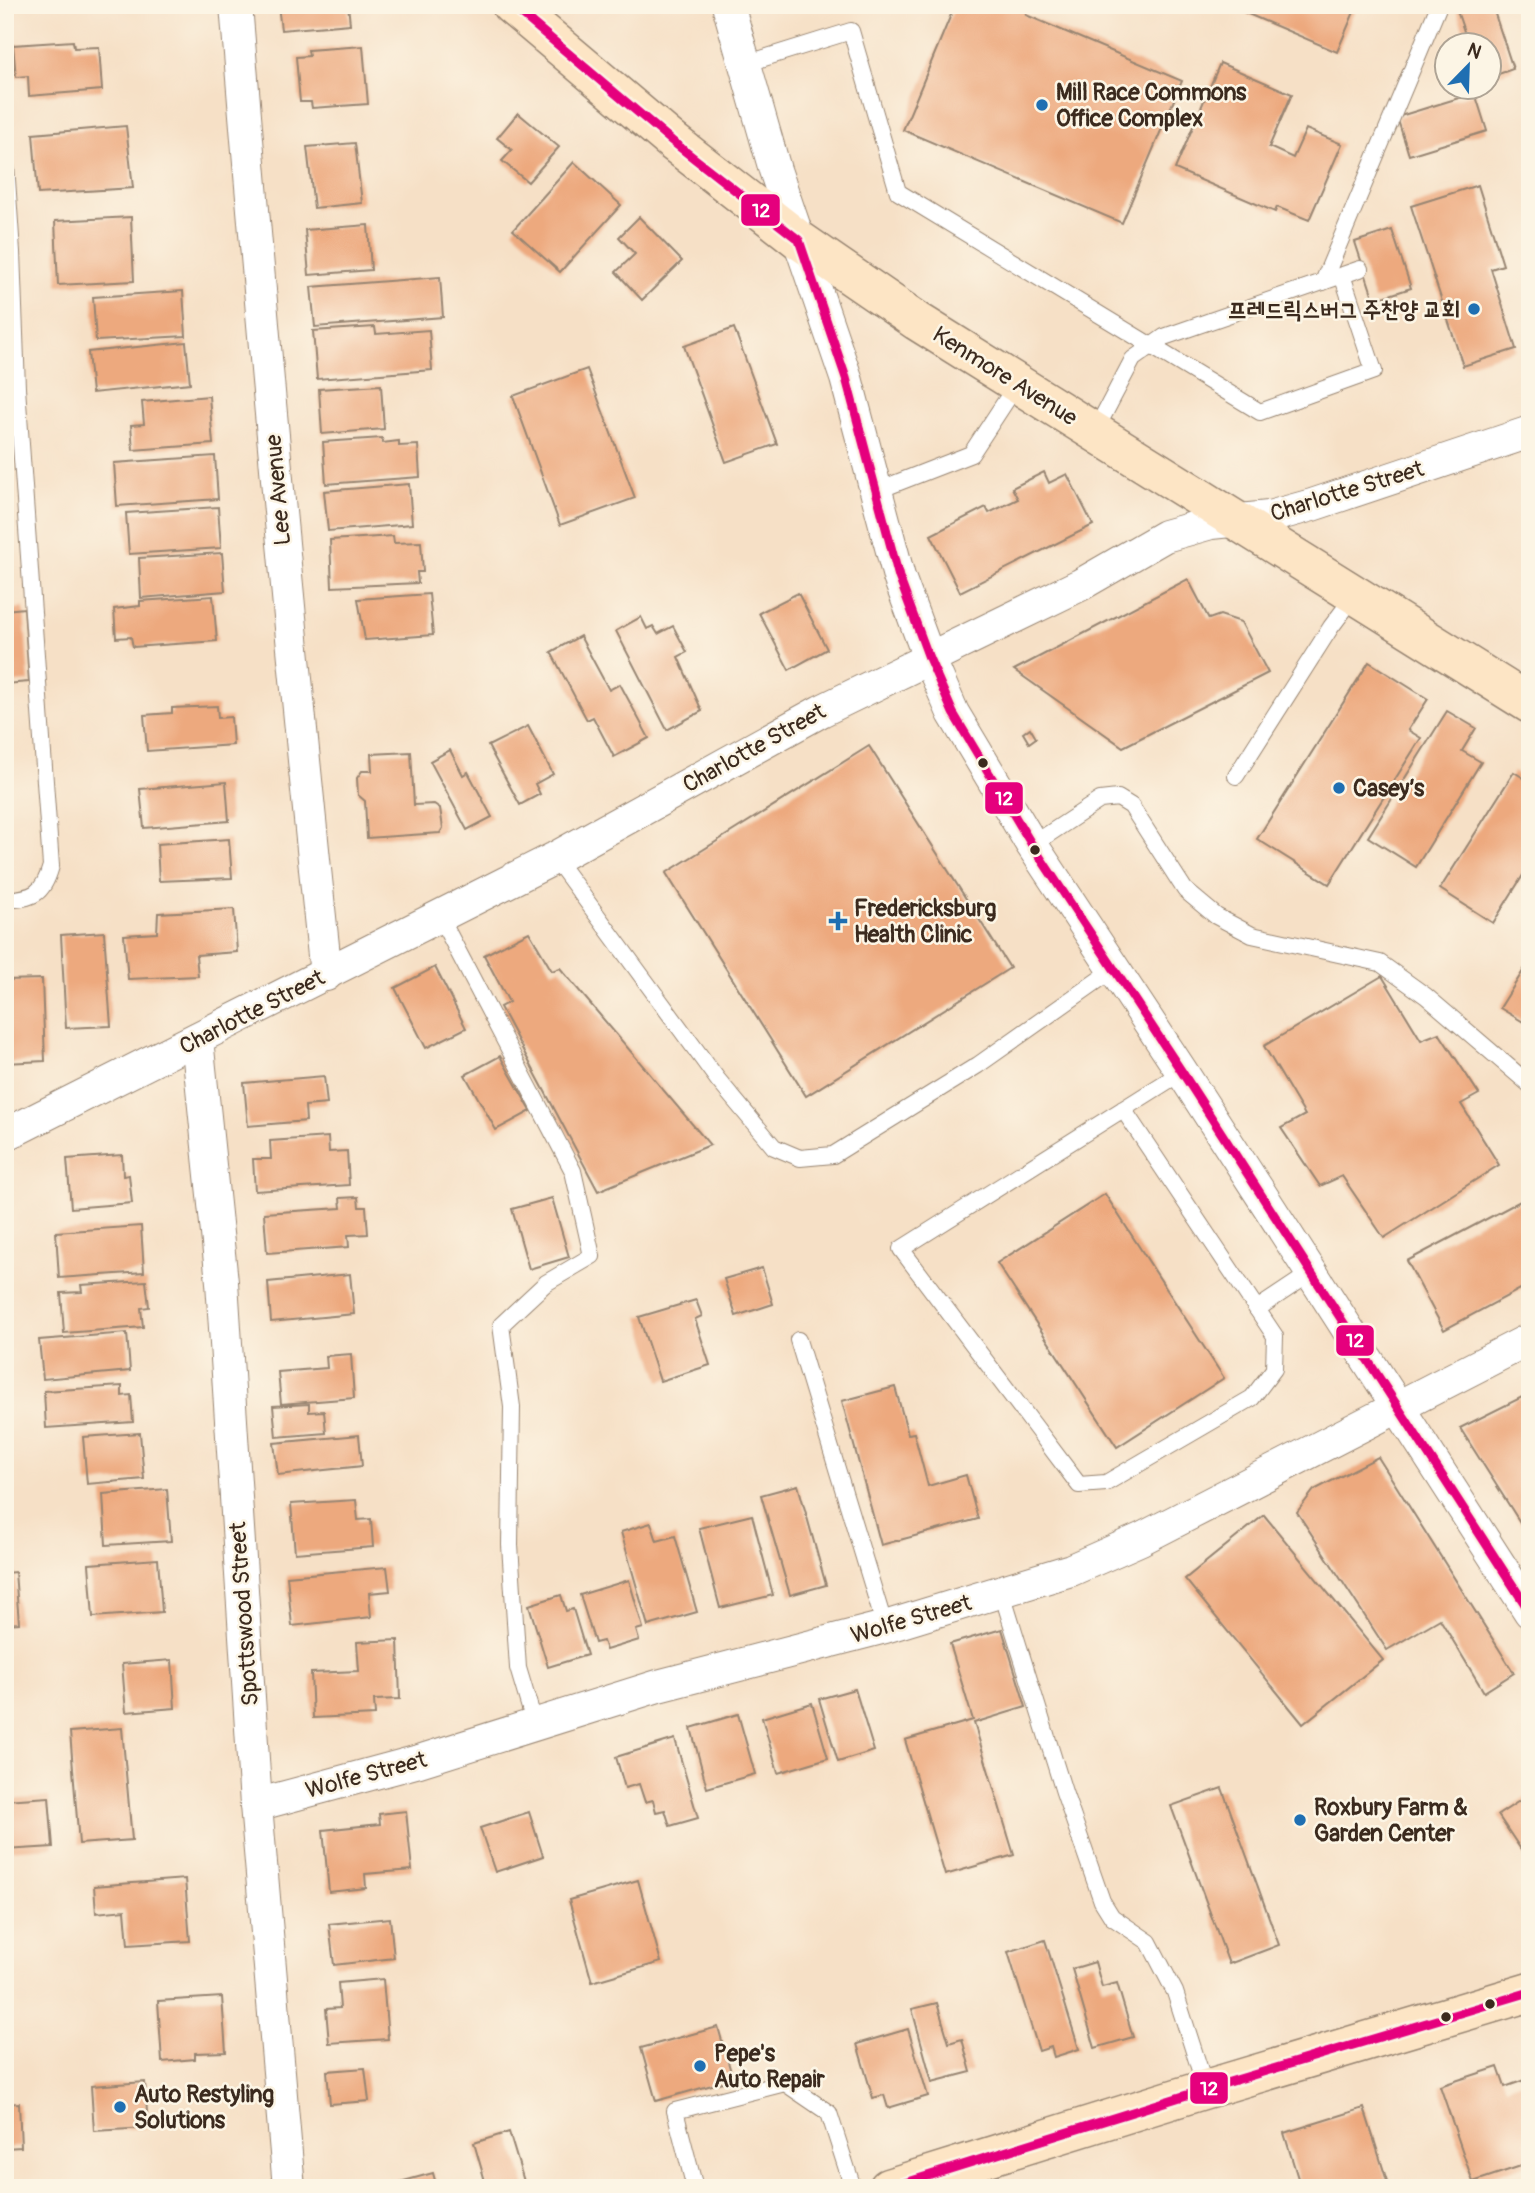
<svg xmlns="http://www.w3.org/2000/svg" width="1535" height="2193" font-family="Pangolin,'Poor Story',sans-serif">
	<rect width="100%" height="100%" fill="#fcf5e5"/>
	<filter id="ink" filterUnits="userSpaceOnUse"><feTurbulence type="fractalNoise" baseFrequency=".0143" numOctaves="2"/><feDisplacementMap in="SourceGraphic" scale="14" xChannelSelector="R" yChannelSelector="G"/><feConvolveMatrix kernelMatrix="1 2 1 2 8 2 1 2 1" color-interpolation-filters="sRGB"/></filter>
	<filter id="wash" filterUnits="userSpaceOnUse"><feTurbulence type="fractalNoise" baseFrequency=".00686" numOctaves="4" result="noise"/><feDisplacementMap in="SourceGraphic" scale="28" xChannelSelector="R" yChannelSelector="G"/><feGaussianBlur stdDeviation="1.57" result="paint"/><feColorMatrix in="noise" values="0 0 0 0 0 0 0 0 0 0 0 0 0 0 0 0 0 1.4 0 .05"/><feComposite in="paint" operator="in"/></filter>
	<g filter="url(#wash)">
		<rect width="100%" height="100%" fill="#f6e0c6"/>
		<g id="blocks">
			<g fill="#eda97e">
				<polygon points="278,5 348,5 350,24 281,30"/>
				<polygon points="955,5 1025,5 1026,15 1182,81 1122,223 903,130"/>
				<polygon points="1227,5 1357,5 1337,52"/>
				<polygon points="1455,5 1492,5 1513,69 1490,77 1490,46 1469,46"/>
				<polygon points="73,41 74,48 99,47 102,90 29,96 28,76 16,77 13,45"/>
				<polygon points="363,46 368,104 312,108 311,102 300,102 296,57 309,56 308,50"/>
				<polygon points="1220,63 1292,94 1269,147 1293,158 1306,129 1342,144 1309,220 1277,207 1275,212 1175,169"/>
				<polygon points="1475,93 1487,131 1409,155 1397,117"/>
				<polygon points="518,113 559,147 528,182 502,161 512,150 497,138"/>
				<polygon points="126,126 133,188 38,194 33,134"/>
				<polygon points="355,143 362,203 314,208 307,147"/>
				<polygon points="574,162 621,205 560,272 513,230"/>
				<polygon points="1478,185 1503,265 1491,269 1516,349 1463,366 1411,206"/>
				<polygon points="131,217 134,281 58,285 55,221"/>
				<polygon points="639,217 682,261 642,300 616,272 635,254 619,237"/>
				<polygon points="368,225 371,270 309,275 305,230"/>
				<polygon points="1392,230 1411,288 1374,300 1355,242"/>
				<polygon points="440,277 443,317 315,327 311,287"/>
				<polygon points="183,291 186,336 96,341 93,297"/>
				<polygon points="375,327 376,334 429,330 432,370 317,379 313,331"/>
				<polygon points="734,328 777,444 726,462 684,346"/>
				<polygon points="186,342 190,383 92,393 88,352"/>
				<polygon points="587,369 635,498 560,525 513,396"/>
				<polygon points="381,385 384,429 322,434 319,389"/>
				<polygon points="209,396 213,444 133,450 131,425 144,424 142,402"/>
				<polygon points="382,438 383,443 399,441 399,446 418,445 420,477 326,484 323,442"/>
				<polygon points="215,456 218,499 117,506 114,463"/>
				<polygon points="1044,472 1049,483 1067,474 1093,525 960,592 931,535 986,507 989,513 1018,499 1012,488"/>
				<polygon points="409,484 412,524 328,531 324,491"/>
				<polygon points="218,507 221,548 129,554 126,513"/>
				<polygon points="393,536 394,543 421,542 423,572 417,572 418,583 332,587 330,540"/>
				<polygon points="222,553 225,591 141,598 139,558"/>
				<polygon points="1188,579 1209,619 1220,615 1241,622 1268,673 1123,747 1014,670"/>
				<polygon points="798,593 827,649 789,670 759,613"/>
				<polygon points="429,594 433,635 365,640 358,599"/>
				<polygon points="213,596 217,641 133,647 131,637 116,638 114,609 140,606 140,601"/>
				<polygon points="24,608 29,682 5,684 5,610"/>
				<polygon points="641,617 647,629 653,626 658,634 673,626 687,652 678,657 702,711 667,730 616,631"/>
				<polygon points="580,636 609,690 620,684 649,738 614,757 593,717 587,720 551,652"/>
				<polygon points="1369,662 1428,699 1408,730 1421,738 1329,884 1257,839"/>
				<polygon points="217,706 218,718 231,717 233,745 147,751 144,715 172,713 172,708"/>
				<polygon points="1447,711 1476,728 1462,751 1481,762 1416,867 1368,837"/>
				<polygon points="528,726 553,774 535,784 540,794 520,805 488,746"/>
				<polygon points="1030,728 1036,738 1029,743 1023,733"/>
				<polygon points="869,746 1010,968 806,1096 666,873"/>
				<polygon points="450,750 463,775 468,772 492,817 467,830 430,761"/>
				<polygon points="411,752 414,805 434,804 440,808 443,828 440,833 367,838 365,801 358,795 357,778 362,771 372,771 371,754"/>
				<polygon points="1514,772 1530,782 1530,864 1493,923 1440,889"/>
				<polygon points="226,782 229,821 144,828 140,789"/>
				<polygon points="229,839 232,878 159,881 157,844"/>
				<polygon points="234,909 237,952 196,955 198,976 128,979 124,935 157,933 158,913"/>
				<polygon points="104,932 111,1026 66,1028 61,935"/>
				<polygon points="529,932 552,971 560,968 710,1145 598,1191 500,1007 509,1002 484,955"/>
				<polygon points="1530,960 1530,1026 1500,1008"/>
				<polygon points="435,967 466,1028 426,1048 395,988"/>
				<polygon points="1382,976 1421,1040 1439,1033 1479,1094 1461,1104 1499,1165 1384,1238 1342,1176 1320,1186 1281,1128 1305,1115 1264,1046"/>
				<polygon points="42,979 45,1061 5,1063 5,980"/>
				<polygon points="500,1056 531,1111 496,1130 465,1075"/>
				<polygon points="324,1076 327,1104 305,1106 306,1121 248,1126 244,1083"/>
				<polygon points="328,1137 329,1152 347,1151 349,1185 255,1191 253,1159 271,1159 270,1141"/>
				<polygon points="122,1155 123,1176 129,1175 132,1203 71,1208 67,1159"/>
				<polygon points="1105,1194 1224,1378 1117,1447 997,1263"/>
				<polygon points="1530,1196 1530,1284 1444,1330 1407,1261"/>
				<polygon points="358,1197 359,1207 366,1207 368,1234 348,1235 349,1247 267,1253 264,1213 341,1208 340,1198"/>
				<polygon points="552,1198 569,1257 529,1269 512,1209"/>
				<polygon points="141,1226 144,1272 59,1278 56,1232"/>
				<polygon points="762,1268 773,1304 736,1316 724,1279"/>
				<polygon points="350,1274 354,1314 271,1322 268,1282"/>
				<polygon points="146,1281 149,1307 141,1308 143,1327 64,1333 61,1293 82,1292 81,1285"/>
				<polygon points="696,1300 702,1316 695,1319 710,1365 660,1381 639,1317"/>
				<polygon points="127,1333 130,1371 43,1379 39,1340"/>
				<polygon points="351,1354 354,1398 281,1404 278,1372 327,1368 326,1356"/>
				<polygon points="122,1386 122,1396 131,1395 133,1422 46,1428 44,1391"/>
				<polygon points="895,1387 908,1434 914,1433 928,1486 966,1475 978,1519 881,1545 842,1401"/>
				<polygon points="1530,1393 1530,1538 1460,1428"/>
				<polygon points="309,1404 309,1412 324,1411 326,1433 276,1437 273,1406"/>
				<polygon points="140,1433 144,1479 87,1484 83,1437"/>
				<polygon points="359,1435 362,1466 278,1475 274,1443"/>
				<polygon points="1378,1457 1514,1673 1484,1692 1440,1619 1387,1650 1297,1512 1314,1490"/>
				<polygon points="798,1485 826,1585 790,1595 761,1495"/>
				<polygon points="167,1489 171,1541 106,1545 103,1494"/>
				<polygon points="356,1500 358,1520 371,1519 373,1547 295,1553 291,1504"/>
				<polygon points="752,1515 773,1595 720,1608 699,1528"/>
				<polygon points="1264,1515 1383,1660 1303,1724 1185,1579"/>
				<polygon points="651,1523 657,1541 675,1536 697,1612 648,1626 621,1532"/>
				<polygon points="158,1559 162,1612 93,1617 89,1564"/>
				<polygon points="387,1567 390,1591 369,1593 371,1617 292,1626 287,1576"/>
				<polygon points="15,1572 19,1623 5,1624 5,1573"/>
				<polygon points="629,1580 643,1628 636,1630 639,1640 606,1650 603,1641 595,1643 580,1595"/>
				<polygon points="561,1595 566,1611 573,1609 587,1655 548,1667 529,1605"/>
				<polygon points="1002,1629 1026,1707 974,1723 1014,1855 945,1875 905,1740 973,1720 950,1644"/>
				<polygon points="398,1640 400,1699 374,1700 375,1715 313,1718 311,1673 359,1671 357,1642"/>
				<polygon points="172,1660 175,1708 126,1712 122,1664"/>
				<polygon points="855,1689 874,1751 838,1762 819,1699"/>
				<polygon points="812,1703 828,1758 778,1773 762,1718"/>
				<polygon points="738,1714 755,1774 707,1788 691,1728"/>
				<polygon points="122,1728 132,1840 79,1844 70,1732"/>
				<polygon points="675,1739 698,1818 670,1826 665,1810 656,1812 653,1800 645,1802 639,1784 625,1788 616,1757"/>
				<polygon points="1222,1788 1279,1945 1229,1964 1171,1806"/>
				<polygon points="1530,1794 1530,1863 1498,1815"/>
				<polygon points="49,1797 53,1847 5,1850 5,1800"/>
				<polygon points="406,1811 412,1870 365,1874 366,1888 329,1892 323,1830 380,1824 379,1814"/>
				<polygon points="529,1812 543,1856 495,1872 480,1828"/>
				<polygon points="185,1879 190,1941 128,1945 125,1910 96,1913 94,1886"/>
				<polygon points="638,1880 661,1962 592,1982 569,1900"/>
				<polygon points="390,1918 394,1958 334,1965 329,1924"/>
				<polygon points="1045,1940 1079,2049 1054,2057 1051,2047 1039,2051 1008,1952"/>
				<polygon points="1095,1962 1102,1987 1117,1983 1133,2037 1095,2048 1072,1969"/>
				<polygon points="383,1979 388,2039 329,2043 326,2009 340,2008 338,1983"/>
				<polygon points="222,1997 226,2052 195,2053 195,2059 162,2062 158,2001"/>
				<polygon points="937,2003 949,2043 962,2039 971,2072 932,2082 912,2009"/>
				<polygon points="718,2027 733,2079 656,2101 641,2048"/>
				<polygon points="908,2029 928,2096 888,2108 884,2095 873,2098 857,2044"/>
				<polygon points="1498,2067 1505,2087 1530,2078 1530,2163 1473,2182 1440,2086"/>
				<polygon points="365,2068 369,2101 330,2104 327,2071"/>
				<polygon points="145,2082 148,2128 94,2131 91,2086"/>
				<polygon points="19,2103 21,2147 5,2148 5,2104"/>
				<polygon points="1364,2108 1387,2181 1364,2188 1301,2188 1284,2133"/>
				<polygon points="509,2132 526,2188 487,2188 474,2143"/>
				<polygon points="433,2173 437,2188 401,2188 400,2182"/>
			</g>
		</g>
	</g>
	<g filter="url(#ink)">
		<use href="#blocks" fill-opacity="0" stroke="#988572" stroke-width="2"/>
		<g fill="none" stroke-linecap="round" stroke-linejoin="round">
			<g stroke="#988572" stroke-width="18">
				<g id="lane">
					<polyline points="745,64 851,31 898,192 1260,412 1374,371 1342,275"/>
					<path d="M5,150L12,252L17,388L51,866C43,895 33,898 5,900"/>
					<polyline points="1323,282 1439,5"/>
					<polyline points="1094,433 1133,359 1164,337 1360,269"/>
					<polyline points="876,491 971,454 1017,384"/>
					<polyline points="1236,776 1331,627 1355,595"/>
					<polyline points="1032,845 1100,800 1118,798 1131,806 1185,890 1216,916 1252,935 1380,963 1426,996 1530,1085"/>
					<polyline points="555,858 718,1080 774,1147 800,1158 833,1155 978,1065 1114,969"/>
					<polyline points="440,917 573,1171 592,1256 546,1283 501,1325 512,1407 510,1545 518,1668 535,1725"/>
					<polyline points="1123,1109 1275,1336 1274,1369 1252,1398 1106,1483 1079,1485 901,1249 1182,1072"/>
					<polyline points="1257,1309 1311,1273"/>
					<polyline points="798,1340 885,1627"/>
					<polyline points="1002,1593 1064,1792 1102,1901 1112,1917 1149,1942 1175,1992 1206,2089"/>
					<polyline points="695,2188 675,2111 785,2083 829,2113 853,2188"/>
				</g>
			</g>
			<g stroke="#988572" stroke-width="34">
				<g id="street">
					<path d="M236,5C262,329 292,652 326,975"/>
					<polyline points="728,5 775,170 846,378 899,577 929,658 953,713 1032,845 1182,1072 1530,1612"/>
					<polyline points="197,1039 222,1282 256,1805 289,2188"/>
					<polyline points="5,1135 555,858 821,711 1080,585 1165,536 1211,523 1269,517 1312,505 1530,432"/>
					<polyline points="256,1805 419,1761 658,1686 885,1627 1071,1570 1141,1539 1530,1339"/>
				</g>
			</g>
			<g stroke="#988572" stroke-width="41">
				<g id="secondary">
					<polyline points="511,5 672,141 799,240 917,321 1530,704"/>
					<polyline points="888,2188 1206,2089 1530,1992"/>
				</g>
			</g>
			<use href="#lane" stroke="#fff" stroke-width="16"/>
			<use href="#street" stroke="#fff" stroke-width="32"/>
			<use href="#secondary" stroke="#fde5c5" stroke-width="38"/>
			<g stroke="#fcf5e5" stroke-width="14">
				<g id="bus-1">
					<polyline points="511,5 672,141 799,240 846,378 899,577 929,658 953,713 1032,845 1182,1072 1530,1612"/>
					<polyline points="889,2188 1206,2089 1530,1992"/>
				</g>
			</g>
			<use href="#bus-1" stroke="#e5007d" stroke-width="9"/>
		</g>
	</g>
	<g fill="#1f6fb2" stroke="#fcf5e5" stroke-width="2.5">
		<circle cx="1042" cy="105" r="7"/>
		<circle cx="1474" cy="309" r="7"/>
		<circle cx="1339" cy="788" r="7"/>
		<path d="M834.5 910.5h7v7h7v7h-7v7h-7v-7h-7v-7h7z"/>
		<circle cx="1300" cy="1820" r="7"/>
		<circle cx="700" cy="2066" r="7"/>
		<circle cx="120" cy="2107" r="7"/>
	</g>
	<g fill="#3b2a1e" stroke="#fcf5e5" stroke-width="2.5">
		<circle cx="983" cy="763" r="6"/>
		<circle cx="1035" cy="850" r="6"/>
		<circle cx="1490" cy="2004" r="6"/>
		<circle cx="1446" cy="2017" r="6"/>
	</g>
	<g text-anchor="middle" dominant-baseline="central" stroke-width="5" stroke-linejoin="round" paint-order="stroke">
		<g font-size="23" font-weight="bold" fill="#3b2a1e" stroke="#fcf5e5" text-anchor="start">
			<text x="1056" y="92">Mill Race Commons<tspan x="1056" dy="26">Office Complex</tspan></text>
			<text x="1460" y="309" text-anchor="end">프레드릭스버그 주찬양 교회</text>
			<text x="1353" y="788">Casey’s</text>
			<text x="854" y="908">Fredericksburg<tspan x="854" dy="26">Health Clinic</tspan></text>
			<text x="1314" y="1807">Roxbury Farm &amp;<tspan x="1314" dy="26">Garden Center</tspan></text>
			<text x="714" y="2053">Pepe's<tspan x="714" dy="26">Auto Repair</tspan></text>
			<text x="134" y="2094">Auto Restyling<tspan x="134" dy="26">Solutions</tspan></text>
		</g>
		<g font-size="23" fill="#3b2a1e" stroke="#fcf5e5">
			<text transform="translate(1005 376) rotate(32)">Kenmore Avenue</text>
			<text transform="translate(278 490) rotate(-95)">Lee Avenue</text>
			<text transform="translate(1347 491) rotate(-17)">Charlotte Street</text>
			<text transform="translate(754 748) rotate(-29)">Charlotte Street</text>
			<text transform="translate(252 1012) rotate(-27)">Charlotte Street</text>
			<text transform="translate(244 1614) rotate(-94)">Spottswood Street</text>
			<text transform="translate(911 1619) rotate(-16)">Wolfe Street</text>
			<text transform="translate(366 1775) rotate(-15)">Wolfe Street</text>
		</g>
	</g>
	<g stroke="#fcf5e5" stroke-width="2.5">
		<rect x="740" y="193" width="41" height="34" rx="7" fill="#e5007d"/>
		<rect x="984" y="781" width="40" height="34" rx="7" fill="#e5007d"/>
		<rect x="1335" y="1324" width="40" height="33" rx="7" fill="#e5007d"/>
		<rect x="1189" y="2071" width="40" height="34" rx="7" fill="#e5007d"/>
	</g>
	<g font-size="19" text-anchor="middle" font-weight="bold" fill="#fff">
		<text x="761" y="217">12</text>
		<text x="1004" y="805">12</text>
		<text x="1355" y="1347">12</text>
		<text x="1209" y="2095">12</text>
	</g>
	<rect width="1535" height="2193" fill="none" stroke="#fcf5e5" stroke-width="28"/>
	<g transform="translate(1468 66) rotate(23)"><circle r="33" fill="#fcf5e5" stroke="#afa495" stroke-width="2"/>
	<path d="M0-5L12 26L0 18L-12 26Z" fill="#1f6fb2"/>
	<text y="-10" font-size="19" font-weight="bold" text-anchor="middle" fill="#3b2a1e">N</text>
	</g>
</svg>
